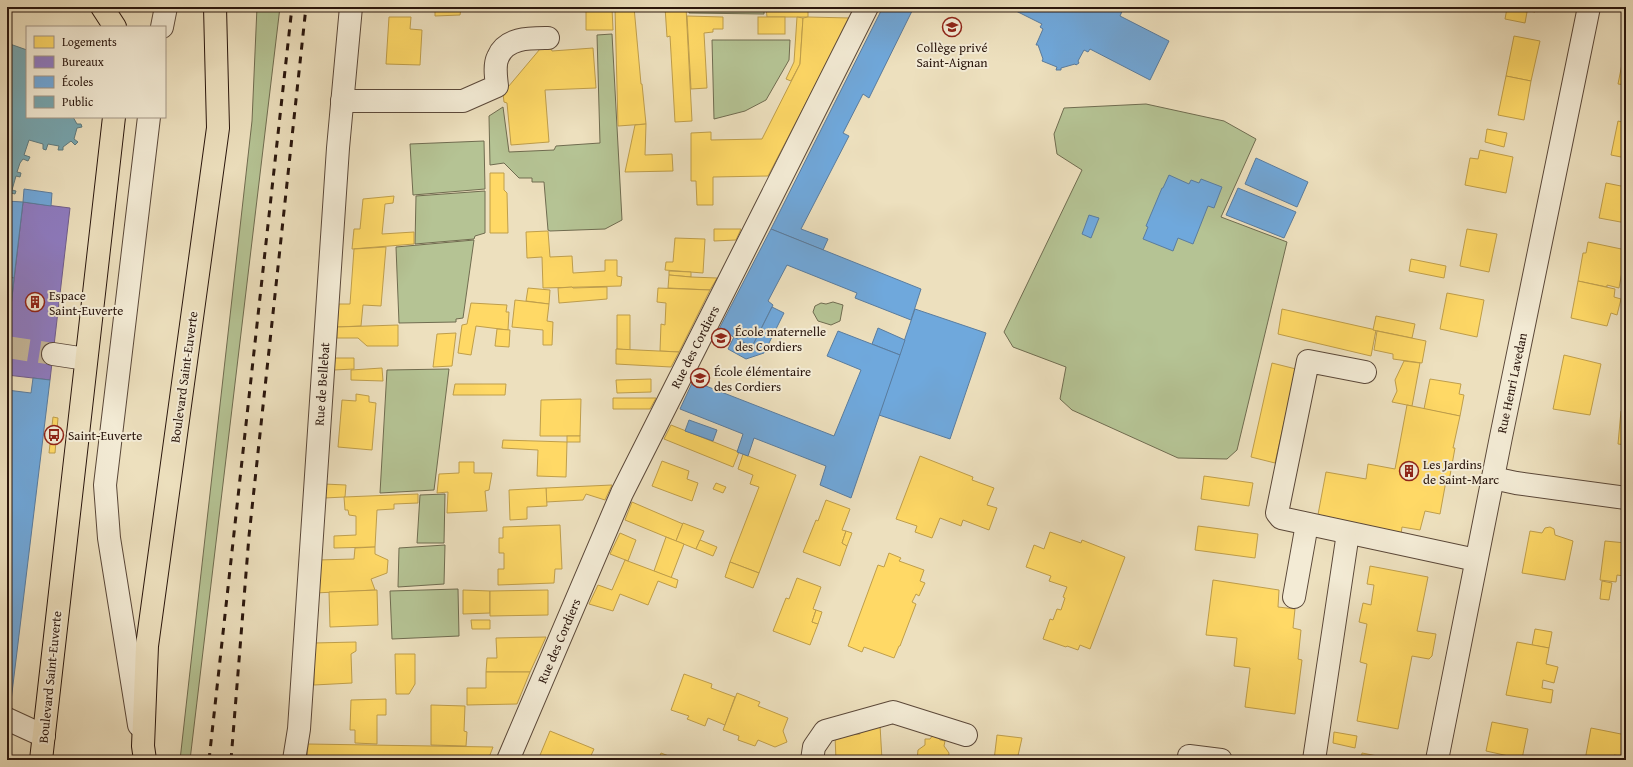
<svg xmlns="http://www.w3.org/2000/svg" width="1633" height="767" font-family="'Gentium Book Plus',serif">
	<rect width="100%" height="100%" fill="#ede0be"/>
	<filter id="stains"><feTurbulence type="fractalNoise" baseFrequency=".005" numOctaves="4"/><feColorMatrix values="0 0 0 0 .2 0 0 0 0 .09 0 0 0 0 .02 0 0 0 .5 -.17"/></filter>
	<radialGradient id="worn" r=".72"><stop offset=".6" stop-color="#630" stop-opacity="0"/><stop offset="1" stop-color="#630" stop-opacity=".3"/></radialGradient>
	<g fill="#b5c394" stroke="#706c50">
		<polygon points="257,7 280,7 190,760 180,760 252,121"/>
		<polygon points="689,7 764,7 764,14 689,13"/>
		<polygon points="612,34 622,220 605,229 550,231 548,230 544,182 532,182 532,178 519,178 504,163 490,165 489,116 503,107 509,152 554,150 556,146 600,143 597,35"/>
		<polygon points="712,40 790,40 789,60 766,100 745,111 714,119"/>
		<polygon points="1146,104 1224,121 1256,139 1221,217 1287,242 1237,450 1227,459 1178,458 1072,410 1060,399 1066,367 1013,347 1004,332 1082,170 1057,154 1054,134 1064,108"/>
		<polygon points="484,141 485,189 413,195 410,144"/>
		<polygon points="485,191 485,233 475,236 474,239 415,244 416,196"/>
		<polygon points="474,240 463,318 456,319 456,322 399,323 396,247"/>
		<polygon points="833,302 843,305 840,321 831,325 818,321 813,312 815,306 821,303 826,304"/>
		<polygon points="449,369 434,490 380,493 387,370"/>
		<polygon points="445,494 444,543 417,543 420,495"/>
		<polygon points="445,545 444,584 398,587 399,548"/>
		<polygon points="458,589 459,636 392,639 390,591"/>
	</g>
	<g fill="#ffd966" stroke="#bf9e4b">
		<polygon points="609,7 634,7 641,84 642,84 646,124 618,126 615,8"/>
		<polygon points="665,7 686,7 692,121 675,122 670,36 667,37"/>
		<polygon points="766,7 808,7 808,17 767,17"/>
		<polygon points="1519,7 1535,9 1535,12 1519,9"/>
		<polygon points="461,8 460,15 435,16 435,9"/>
		<polygon points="586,8 612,8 613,30 586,30"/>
		<polygon points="1507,8 1527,12 1525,23 1505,19"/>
		<polygon points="687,16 723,17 723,29 713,29 713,32 704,33 707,88 691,89"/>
		<polygon points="389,17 411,17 410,29 422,30 420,65 386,64"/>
		<rect x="758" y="17" width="27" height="17"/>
		<polygon points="797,17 803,18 800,64 791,81 786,79 794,62"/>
		<polygon points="808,17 850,18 768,176 713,177 713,205 697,205 696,181 691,181 691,133 711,132 711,140 762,139 800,64 803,18"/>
		<polygon points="1514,36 1540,41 1531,81 1506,76"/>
		<polygon points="593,48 596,88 545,90 549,142 511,145 507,103 504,102 503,93 540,49 551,49 552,51"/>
		<polygon points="1624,54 1626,55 1626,85 1618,84"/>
		<polygon points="1506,76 1531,81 1524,120 1498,115"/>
		<polygon points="1618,121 1626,123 1626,158 1611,155"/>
		<polygon points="646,124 645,155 672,154 673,171 625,172 635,125"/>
		<polygon points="1487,129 1507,133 1504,147 1485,142"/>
		<polygon points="1480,150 1513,157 1506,193 1465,185 1470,158 1478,159"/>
		<polygon points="490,173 504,173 504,190 507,193 508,233 490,233"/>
		<polygon points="1606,183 1626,187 1626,223 1599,218"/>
		<polygon points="394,196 393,203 385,204 382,234 414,232 414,244 352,249 354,229 360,229 363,199"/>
		<polygon points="714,229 741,229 736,240 714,241"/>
		<polygon points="1467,229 1497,234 1489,272 1460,266"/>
		<polygon points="548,231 550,257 572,256 573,273 605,271 605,260 617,260 617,276 622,277 621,286 543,288 542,257 527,258 526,232"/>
		<polygon points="675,238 705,239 703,273 665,270 666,262 673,262"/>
		<polygon points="1588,242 1626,250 1619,288 1607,285 1607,287 1578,281 1583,253 1586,253"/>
		<polygon points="386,247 381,306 363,305 361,326 337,327 339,304 350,304 354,249"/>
		<polygon points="1411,259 1446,266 1444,278 1409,271"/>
		<polygon points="669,271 691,272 691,277 669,275"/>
		<polygon points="669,275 691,277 717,278 710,290 668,288"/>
		<polygon points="1578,281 1615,289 1614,297 1621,299 1617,315 1611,313 1607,326 1571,318"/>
		<polygon points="572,287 573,288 607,287 607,299 559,303 558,288"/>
		<polygon points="528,288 550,290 549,304 526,301"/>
		<polygon points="658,288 710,290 679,352 660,351 661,324 665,325 666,303 657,302"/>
		<polygon points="1447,293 1484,300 1477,337 1440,329"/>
		<polygon points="515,300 549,304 547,321 553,322 552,345 543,345 543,330 512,327"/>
		<polygon points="471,303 507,305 506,312 509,312 508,330 476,326 471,355 458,353 462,325 467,324"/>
		<polygon points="1282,309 1376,330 1371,356 1278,334"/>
		<polygon points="617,315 630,315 630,350 617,349"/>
		<polygon points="1376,316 1415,324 1412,338 1373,330"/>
		<polygon points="398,325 398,346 367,346 358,338 337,338 337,327"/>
		<polygon points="497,329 510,330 509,347 495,346"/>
		<polygon points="1377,331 1426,341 1422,363 1393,359 1393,354 1374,350"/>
		<polygon points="456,333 452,366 433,367 437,334"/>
		<polygon points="616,349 617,349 679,352 671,367 616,364"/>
		<polygon points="1564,355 1601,364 1590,415 1553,409"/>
		<polygon points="335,358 354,358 354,369 334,370"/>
		<polygon points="1404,361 1420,363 1412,406 1392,402 1397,391 1395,380"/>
		<polygon points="1272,363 1296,369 1275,463 1251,457"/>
		<polygon points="382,368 383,381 351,380 351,370"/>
		<polygon points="651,379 651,392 617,393 616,380"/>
		<polygon points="1430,379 1461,384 1459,394 1464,395 1460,416 1424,409"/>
		<polygon points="455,384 506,384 505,395 453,395"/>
		<polygon points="356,394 369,396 369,402 376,403 372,450 338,447 342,400 356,401"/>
		<polygon points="613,398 656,398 650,409 613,409"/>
		<polygon points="581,399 580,436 540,436 541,400"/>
		<polygon points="1407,405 1460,416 1453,448 1455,448 1449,481 1446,481 1440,514 1425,511 1420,530 1402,527 1401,534 1317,520 1326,472 1366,479 1368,464 1395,469"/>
		<polygon points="1621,411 1626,411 1626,445 1618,444"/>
		<polygon points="53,417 58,418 55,453 49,453"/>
		<polygon points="671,425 739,452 733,467 664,439"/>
		<rect x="567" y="436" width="13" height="6"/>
		<polygon points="503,440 567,442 566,477 537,476 538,450 502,448"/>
		<polygon points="743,454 796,475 759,573 730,562 759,487 750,484 753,475 738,469"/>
		<polygon points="920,456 973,477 972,480 994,488 987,505 997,508 989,530 963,520 961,526 940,518 932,538 915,532 917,526 896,519"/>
		<polygon points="662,461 689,471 687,479 698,483 692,501 652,486"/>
		<polygon points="459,462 474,462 474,473 492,473 489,490 485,491 487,511 447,513 448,492 437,493 439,474 459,473"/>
		<polygon points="1204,476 1253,483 1249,506 1201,499"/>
		<polygon points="716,483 726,487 723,493 713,489"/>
		<polygon points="324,484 346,485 345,497 324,498"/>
		<polygon points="612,485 605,500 586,494 583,500 546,502 546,488"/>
		<polygon points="546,488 547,506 527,507 527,519 510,520 509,490"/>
		<polygon points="418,494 418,503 394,504 394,509 377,510 375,547 334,548 334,536 356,535 356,516 349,515 348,510 345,510 344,497"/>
		<polygon points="826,500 850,509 842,530 846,531 842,543 847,546 840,566 803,552 816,520 818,521"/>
		<polygon points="632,502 683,524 676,541 625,520"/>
		<polygon points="683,523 704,531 696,549 676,541"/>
		<polygon points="560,525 562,569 555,569 554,583 498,585 498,569 504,569 504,553 499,553 499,538 503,538 503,527"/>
		<polygon points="1198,526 1258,534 1255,558 1195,550"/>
		<polygon points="1550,527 1554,529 1555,535 1573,541 1565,580 1522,573 1530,531 1542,533 1545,528"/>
		<polygon points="846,531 852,533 847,546 842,543"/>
		<polygon points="1050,532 1081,543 1082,540 1125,557 1090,649 1080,645 1078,650 1067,646 1066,647 1043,639 1050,619 1053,620 1057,609 1061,610 1065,598 1063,597 1067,587 1049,581 1051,576 1026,567 1034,545 1044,549"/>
		<polygon points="620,533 636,540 628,561 610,554"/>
		<polygon points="666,537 684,544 671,578 654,571"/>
		<polygon points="700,540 717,547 713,556 696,549"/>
		<polygon points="1605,541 1626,543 1626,589 1623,585 1624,576 1617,575 1616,582 1600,580"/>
		<polygon points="375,547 375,554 388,560 387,573 371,579 375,590 315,593 318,560 354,559 355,548"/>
		<polygon points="889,553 901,558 899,561 924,570 920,581 925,583 919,596 916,594 912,602 916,604 900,646 899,646 894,658 864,647 862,652 848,646 878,565 884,567"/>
		<polygon points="625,560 678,580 676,588 658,581 648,605 620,594 613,611 589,604 598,585 612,590"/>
		<polygon points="730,562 759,573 753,588 725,577"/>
		<polygon points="1370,566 1428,577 1417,631 1436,634 1432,656 1429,659 1412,656 1398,729 1357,721 1367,664 1360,662 1367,624 1359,622 1363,603 1371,605 1374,585 1367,584"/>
		<polygon points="797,578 821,587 813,609 816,610 812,622 818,624 810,645 773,631 786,598 789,599"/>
		<polygon points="1213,580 1279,590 1278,607 1295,609 1293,628 1301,630 1298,659 1302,660 1295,714 1245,707 1250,668 1234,666 1237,638 1206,635"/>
		<polygon points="1602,581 1612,583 1609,600 1600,599"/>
		<polygon points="377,590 378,625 330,627 329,592"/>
		<polygon points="463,590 490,591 490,613 463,614"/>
		<polygon points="548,590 548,615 490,616 490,591"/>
		<polygon points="816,610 822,612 818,624 812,622"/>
		<polygon points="471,620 490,620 490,629 472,629"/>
		<polygon points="1535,629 1552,632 1549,648 1532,645"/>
		<polygon points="546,637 530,672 486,672 487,658 497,658 496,638"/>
		<polygon points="356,642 356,651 351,654 352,683 314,685 314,643"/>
		<polygon points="1517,642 1549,648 1546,664 1558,667 1554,683 1543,680 1542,688 1553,690 1551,703 1506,695"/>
		<polygon points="395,654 415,654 415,684 409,694 396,694"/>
		<polygon points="486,672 530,672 517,704 467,705 467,688 486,688"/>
		<polygon points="684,674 712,684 711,688 735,697 725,725 708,718 705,726 687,719 689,716 671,710"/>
		<polygon points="737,693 760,702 758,706 788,718 783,731 787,742 775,747 758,740 755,746 738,740 739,736 723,730"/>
		<polygon points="386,699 386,715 377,715 377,744 355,743 355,730 350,730 351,700"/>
		<polygon points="431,705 465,706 464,731 467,732 466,746 431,745"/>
		<polygon points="1492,722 1528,729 1522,759 1486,751"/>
		<polygon points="880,725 882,760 836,760 835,736 860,734 859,727"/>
		<polygon points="1591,728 1626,735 1626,757 1614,755 1613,760 1585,760"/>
		<polygon points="550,731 594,749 589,760 538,760"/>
		<polygon points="1334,732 1357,736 1355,748 1333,743"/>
		<polygon points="933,735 938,735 940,740 945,741 944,746 949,753 948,760 917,760 918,750 925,745 925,739 930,739"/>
		<polygon points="997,735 1022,738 1017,760 994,760"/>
		<polygon points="308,744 493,747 488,760 307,760"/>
		<polygon points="661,753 679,760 658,760"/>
		<polygon points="1362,753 1393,759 1361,760"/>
	</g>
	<polygon fill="#8e7cc3" stroke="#705d8c" points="23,202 70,208 50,380 7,375 7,341"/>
	<g fill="#6fa8dc" stroke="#5a7c9e">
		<polygon points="883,7 914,7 869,98 863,94 843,133 849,136 801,229 828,239 823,250 771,229"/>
		<polygon points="1008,7 1124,7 1120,16 1169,41 1150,80 1090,49 1088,52 1084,50 1078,61 1079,63 1076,65 1075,64 1061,68 1061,70 1056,70 1057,67 1042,61 1043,59 1038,45 1036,45 1043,29 1040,27 1042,24"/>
		<polygon points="1256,158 1308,182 1297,207 1245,184"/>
		<polygon points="1169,175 1189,184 1191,180 1199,183 1201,179 1222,187 1214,208 1208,206 1193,244 1178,238 1173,251 1143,239 1148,227 1146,226 1162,188 1163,188"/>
		<polygon points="1238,188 1296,212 1284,238 1226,215"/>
		<polygon points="24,189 52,193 51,206 23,202"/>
		<polygon points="7,201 23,202 14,278 7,277"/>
		<polygon points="1089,215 1099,218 1091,238 1082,234"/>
		<polygon points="771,229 921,289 911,320 855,298 857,293 787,265 768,301 773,305 752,347 719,329"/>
		<polygon points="7,277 14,278 9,325 7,325"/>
		<polygon points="772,307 784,313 764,353 746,359 728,349 734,337 752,347"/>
		<polygon points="915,309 986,333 950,439 879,415"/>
		<polygon points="878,328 905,340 900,355 872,344"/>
		<polygon points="838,331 900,355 851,498 820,485 826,466 754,438 748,456 737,452 743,434 680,409 693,381 834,436 861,370 827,356"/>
		<polygon points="33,378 50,380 11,701 7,704 7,390 31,393"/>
		<polygon points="689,420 717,430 713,441 685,431"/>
	</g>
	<polygon fill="#76a5af" stroke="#5f7a7e" points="7,43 27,50 27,117 73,117 77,124 81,124 82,127 77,128 74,139 78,142 75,145 71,141 63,147 63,150 58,150 59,146 48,144 46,150 43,149 43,144 29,140 24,155 30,157 28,161 23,159 20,163 17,172 21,173 20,177 16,176 12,190 16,191 15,194 11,193 10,196 7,195"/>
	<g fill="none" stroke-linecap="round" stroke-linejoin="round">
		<polyline stroke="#c6b89b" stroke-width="22" stroke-dasharray="22 11" stroke-linecap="butt" points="7,347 53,354"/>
		<g stroke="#5b4839" stroke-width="24">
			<g id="minor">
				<polyline points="162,27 166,7"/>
				<path d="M342,101H463L497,86C496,77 494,65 498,57C506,37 531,38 548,38"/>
				<polyline points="53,354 86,359"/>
				<polyline points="1365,372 1308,361 1277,513 1281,518 1476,560"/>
				<polyline points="1493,478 1516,483 1626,498"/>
				<polyline points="1294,597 1307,524"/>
				<polyline points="7,719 44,736"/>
				<polyline points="139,725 109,538 105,485 149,117"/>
				<polyline points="1189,756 1221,760"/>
				<polyline points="294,760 299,729 338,148 351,7"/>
				<polyline points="508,760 622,493 867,7"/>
				<polyline points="812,760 814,747 825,731 893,712 966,735"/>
				<polyline points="1314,760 1348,533"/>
				<polyline points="1437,760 1501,437 1589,7"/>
			</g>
		</g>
		<g stroke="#2a160d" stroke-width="24">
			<g id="major">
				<polyline points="102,7 115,27"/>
				<polyline points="41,760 114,117"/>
				<polyline points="145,760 143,746 147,646 218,128 215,7"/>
			</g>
		</g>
		<use href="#minor" stroke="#f3ebd5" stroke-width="22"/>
		<use href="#major" stroke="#ede0be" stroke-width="22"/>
		<g stroke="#2a160d" stroke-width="3" stroke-dasharray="7 7" stroke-linecap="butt">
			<polyline points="209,760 292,7"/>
			<polyline points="231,760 249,536 306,7"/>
		</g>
	</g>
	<defs>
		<g id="school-ring" transform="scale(1)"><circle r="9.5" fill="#f3ebd5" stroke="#8f2418" stroke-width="1.5"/><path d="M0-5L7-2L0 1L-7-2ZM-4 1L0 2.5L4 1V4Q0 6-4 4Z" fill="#8f2418"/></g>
		<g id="building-ring" transform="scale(1)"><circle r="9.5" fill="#f3ebd5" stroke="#8f2418" stroke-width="1.5"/><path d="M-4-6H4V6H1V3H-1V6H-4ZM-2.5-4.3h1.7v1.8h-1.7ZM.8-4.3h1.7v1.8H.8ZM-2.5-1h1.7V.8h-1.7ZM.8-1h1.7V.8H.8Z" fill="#8f2418"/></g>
		<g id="bus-ring" transform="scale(1)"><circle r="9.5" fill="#f3ebd5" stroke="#8f2418" stroke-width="1.5"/><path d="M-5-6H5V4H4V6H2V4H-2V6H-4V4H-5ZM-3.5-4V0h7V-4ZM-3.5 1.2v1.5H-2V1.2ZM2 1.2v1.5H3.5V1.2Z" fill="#8f2418"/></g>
	</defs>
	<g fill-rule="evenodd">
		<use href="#school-ring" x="952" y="27"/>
		<use href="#building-ring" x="35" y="302"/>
		<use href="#school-ring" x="721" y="338"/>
		<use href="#school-ring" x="700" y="378"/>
		<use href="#bus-ring" x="54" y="435"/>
		<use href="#building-ring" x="1409" y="471"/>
	</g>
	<g text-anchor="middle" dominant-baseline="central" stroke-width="4" stroke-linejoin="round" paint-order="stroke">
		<g font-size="13" fill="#2a160d" stroke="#f3ebd5" text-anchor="start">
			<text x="952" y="47" text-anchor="middle">Collège privé<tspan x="952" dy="15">Saint-Aignan</tspan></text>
			<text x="49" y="295">Espace<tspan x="49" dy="15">Saint-Euverte</tspan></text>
			<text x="735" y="331">École maternelle<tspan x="735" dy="15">des Cordiers</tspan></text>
			<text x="714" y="371">École élémentaire<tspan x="714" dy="15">des Cordiers</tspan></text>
			<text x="68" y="435">Saint-Euverte</text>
			<text x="1423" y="464">Les Jardins<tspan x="1423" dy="15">de Saint-Marc</tspan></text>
		</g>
		<g font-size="13" fill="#2a160d" stroke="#f3ebd5">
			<text transform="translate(695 347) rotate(-63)">Rue des Cordiers</text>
			<text transform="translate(184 377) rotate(-82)">Boulevard Saint-Euverte</text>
			<text transform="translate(1512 383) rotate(-78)">Rue Henri Lavedan</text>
			<text transform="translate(322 384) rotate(-86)">Rue de Bellebat</text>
			<text transform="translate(559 641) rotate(-67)">Rue des Cordiers</text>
			<text transform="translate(50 677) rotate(-84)">Boulevard Saint-Euverte</text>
		</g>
	</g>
	<rect width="1633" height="767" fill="none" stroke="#ede0be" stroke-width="24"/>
	<rect x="8" y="8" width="1617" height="751" fill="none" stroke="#2a160d" stroke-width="2"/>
	<rect x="12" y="12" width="1609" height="743" fill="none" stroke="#2a160d"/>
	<rect x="26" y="26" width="140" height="92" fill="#f3ebd5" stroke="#a39685"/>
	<rect x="34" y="36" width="20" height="12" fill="#ffd966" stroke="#a39685"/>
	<text x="62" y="46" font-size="12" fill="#2a160d">Logements</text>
	<rect x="34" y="56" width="20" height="12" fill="#8e7cc3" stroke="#a39685"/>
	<text x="62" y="66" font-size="12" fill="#2a160d">Bureaux</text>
	<rect x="34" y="76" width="20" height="12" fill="#6fa8dc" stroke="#a39685"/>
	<text x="62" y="86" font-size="12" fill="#2a160d">Écoles</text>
	<rect x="34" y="96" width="20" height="12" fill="#76a5af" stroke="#a39685"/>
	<text x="62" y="106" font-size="12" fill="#2a160d">Public</text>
	<rect width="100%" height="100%" filter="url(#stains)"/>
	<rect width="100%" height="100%" fill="url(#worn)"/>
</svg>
